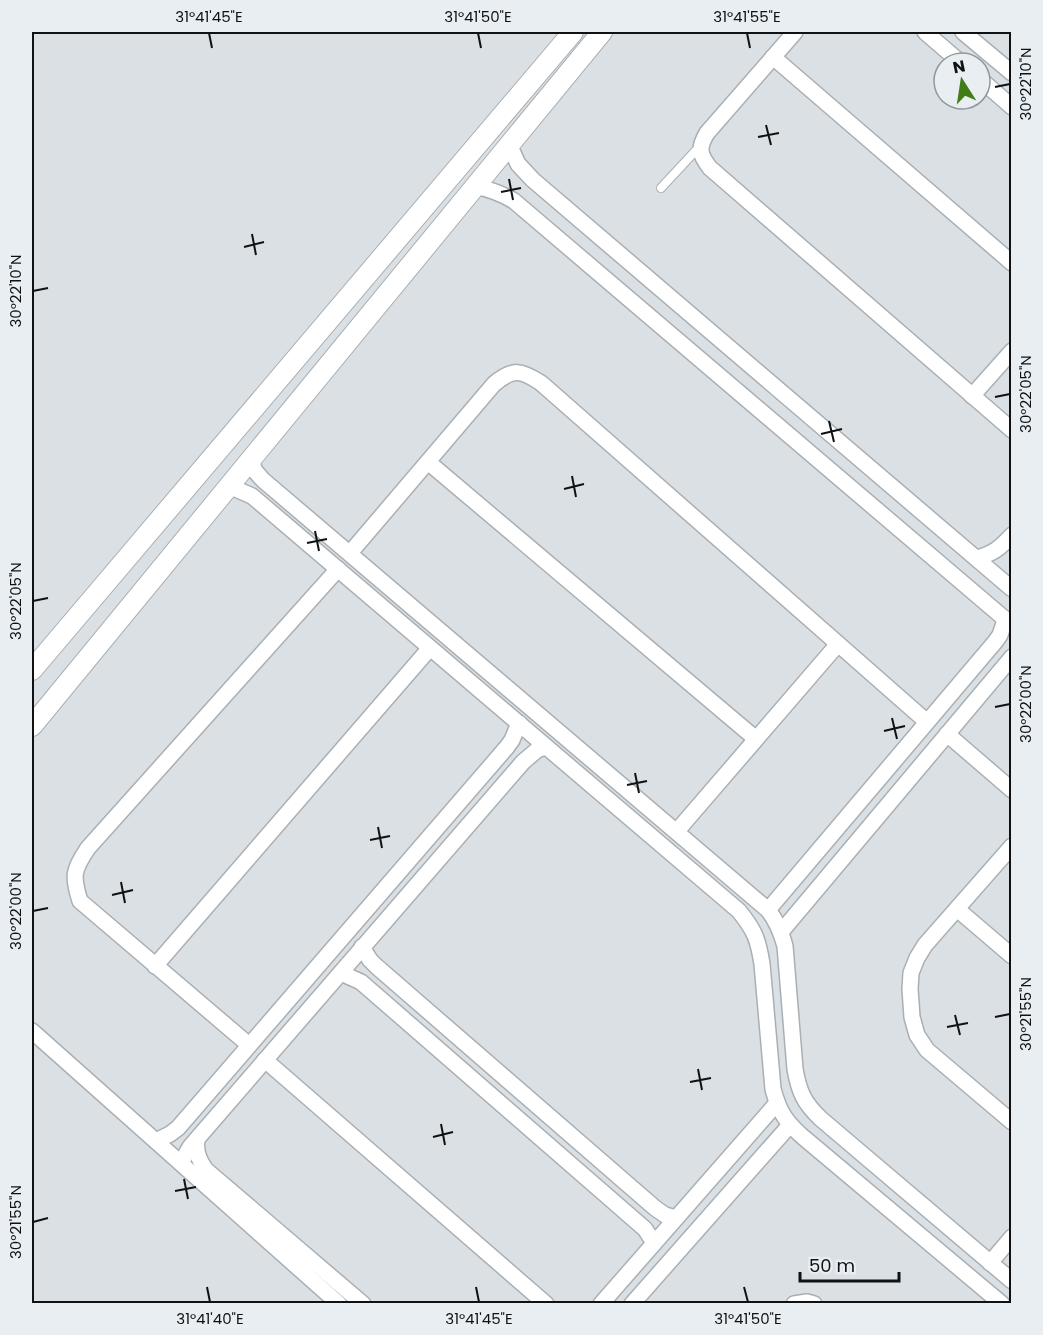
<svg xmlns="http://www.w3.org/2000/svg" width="1043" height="1335" font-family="Poppins,sans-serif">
	<rect width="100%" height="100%" fill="#dbe0e5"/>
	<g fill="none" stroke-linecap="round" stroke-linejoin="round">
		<g stroke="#a9afb3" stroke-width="10">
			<polyline id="service" points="661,188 700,146"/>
		</g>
		<g stroke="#a9afb3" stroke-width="18">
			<g id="minor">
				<path d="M795,32L707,133C698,148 699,154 710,168L1012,430"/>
				<polyline points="925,32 961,63"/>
				<polyline points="963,32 1012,73"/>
				<polyline points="773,57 1012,263"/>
				<polyline points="980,79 1012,107"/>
				<polyline points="509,144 518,164 533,180 1012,589"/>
				<path d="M474,186C489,189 501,193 514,201L1012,625"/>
				<polyline points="972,396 1012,351"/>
				<path d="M251,460L255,471L263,480L768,910C777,921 781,932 785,946L795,1069C799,1092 804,1103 821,1119L1012,1281"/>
				<polyline points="428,462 756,739"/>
				<path d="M229,486L252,496L739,911C755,931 758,939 762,964L773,1089C779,1112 786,1122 803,1137L1002,1304"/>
				<path d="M350,553L494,384C513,368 521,370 541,383L927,722"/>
				<path d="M976,558C993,554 1000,548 1012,535"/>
				<polyline points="947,734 1012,790"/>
				<polyline points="677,831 838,644"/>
				<polyline points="1012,846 925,945 917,958 911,973 910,989 912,1017 917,1035 927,1050 1012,1122"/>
				<polyline points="957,909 1012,956"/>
				<polyline points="768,910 995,642 1000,635 1005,620"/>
				<polyline points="781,932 1012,657"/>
				<polyline points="362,947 370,960 376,966 655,1208 665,1215 676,1218"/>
				<polyline points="155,966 430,648"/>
				<polyline points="341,973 361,982 645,1229 654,1243"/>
				<polyline points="32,1031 339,1304"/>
				<path d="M249,1045L80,901C72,876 73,870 88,848L338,569"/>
				<polyline points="265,1060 546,1304"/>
				<path d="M197,1140C195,1152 199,1161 206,1170L363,1304"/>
				<polyline points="156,1141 170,1134 178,1128 507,747 512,740 519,723"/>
				<polyline points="181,1163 190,1147 523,762 537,750 546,747"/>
				<polyline points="990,1263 1012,1237"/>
				<polyline points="601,1304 777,1103"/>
				<polyline points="632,1304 790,1125"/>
				<polyline points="794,1304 807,1302 814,1304"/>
			</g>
		</g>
		<g stroke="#a9afb3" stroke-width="22">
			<g id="tertiary">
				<polyline points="32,670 573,32"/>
				<polyline points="32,726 602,32"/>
			</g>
		</g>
		<use href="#service" stroke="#fff" stroke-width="8"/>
		<use href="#minor" stroke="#fff" stroke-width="15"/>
		<use href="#tertiary" stroke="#fff" stroke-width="20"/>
	</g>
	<path fill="none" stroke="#0f1113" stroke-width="2" d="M209,33L212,48M478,33L481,48M747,33L750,48M995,87L1010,84M766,125L771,145M758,137L779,133M509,179L513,200M501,192L521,188M252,234L256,255M244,247L264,242M33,291L48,288M995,397L1010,394M829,421L834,442M821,434L842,429M572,476L576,497M564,489L584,484M315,531L319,551M307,543L327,539M33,601L48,598M995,707L1010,704M892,718L897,739M884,731L905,726M635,773L639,793M627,785L647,781M378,827L382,848M370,840L390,836M121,882L125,903M112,895L133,890M33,911L48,908M955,1015L960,1035M995,1017L1010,1014M947,1027L968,1023M698,1069L702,1090M690,1082L711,1078M441,1124L445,1145M433,1137L453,1132M184,1179L188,1199M175,1191L196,1187M33,1222L48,1218M207,1287L210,1302M476,1287L479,1302M744,1287L748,1302"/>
	<rect width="1043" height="1335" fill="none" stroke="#e8eef2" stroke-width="66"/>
	<g transform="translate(962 81) rotate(348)"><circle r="28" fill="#e8eef2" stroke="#919699" stroke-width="1.5"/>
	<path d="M0-4.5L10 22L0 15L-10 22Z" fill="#427c16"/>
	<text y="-9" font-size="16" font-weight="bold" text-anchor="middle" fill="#0f1113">N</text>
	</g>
	<path d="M800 1272v9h99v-9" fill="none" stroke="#0f1113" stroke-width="3"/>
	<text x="809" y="1272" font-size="18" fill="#0f1113" stroke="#e8eef2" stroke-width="4.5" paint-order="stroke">50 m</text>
	<rect x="33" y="33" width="977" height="1269" fill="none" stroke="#0f1113" stroke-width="2"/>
	<g font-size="15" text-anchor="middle" fill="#0f1113">
		<text x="209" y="22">31°41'45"E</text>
		<text x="478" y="22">31°41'50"E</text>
		<text x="747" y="22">31°41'55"E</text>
		<text transform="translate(1026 84) rotate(-90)" y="5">30°22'10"N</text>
		<text transform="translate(16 291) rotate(-90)" y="5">30°22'10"N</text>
		<text transform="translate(1026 394) rotate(-90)" y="5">30°22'05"N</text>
		<text transform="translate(16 601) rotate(-90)" y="5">30°22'05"N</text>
		<text transform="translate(1026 704) rotate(-90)" y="5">30°22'00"N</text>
		<text transform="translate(16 911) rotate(-90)" y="5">30°22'00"N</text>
		<text transform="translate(1026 1014) rotate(-90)" y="5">30°21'55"N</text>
		<text transform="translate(16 1222) rotate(-90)" y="5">30°21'55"N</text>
		<text x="210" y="1324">31°41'40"E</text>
		<text x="479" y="1324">31°41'45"E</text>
		<text x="748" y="1324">31°41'50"E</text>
	</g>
</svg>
